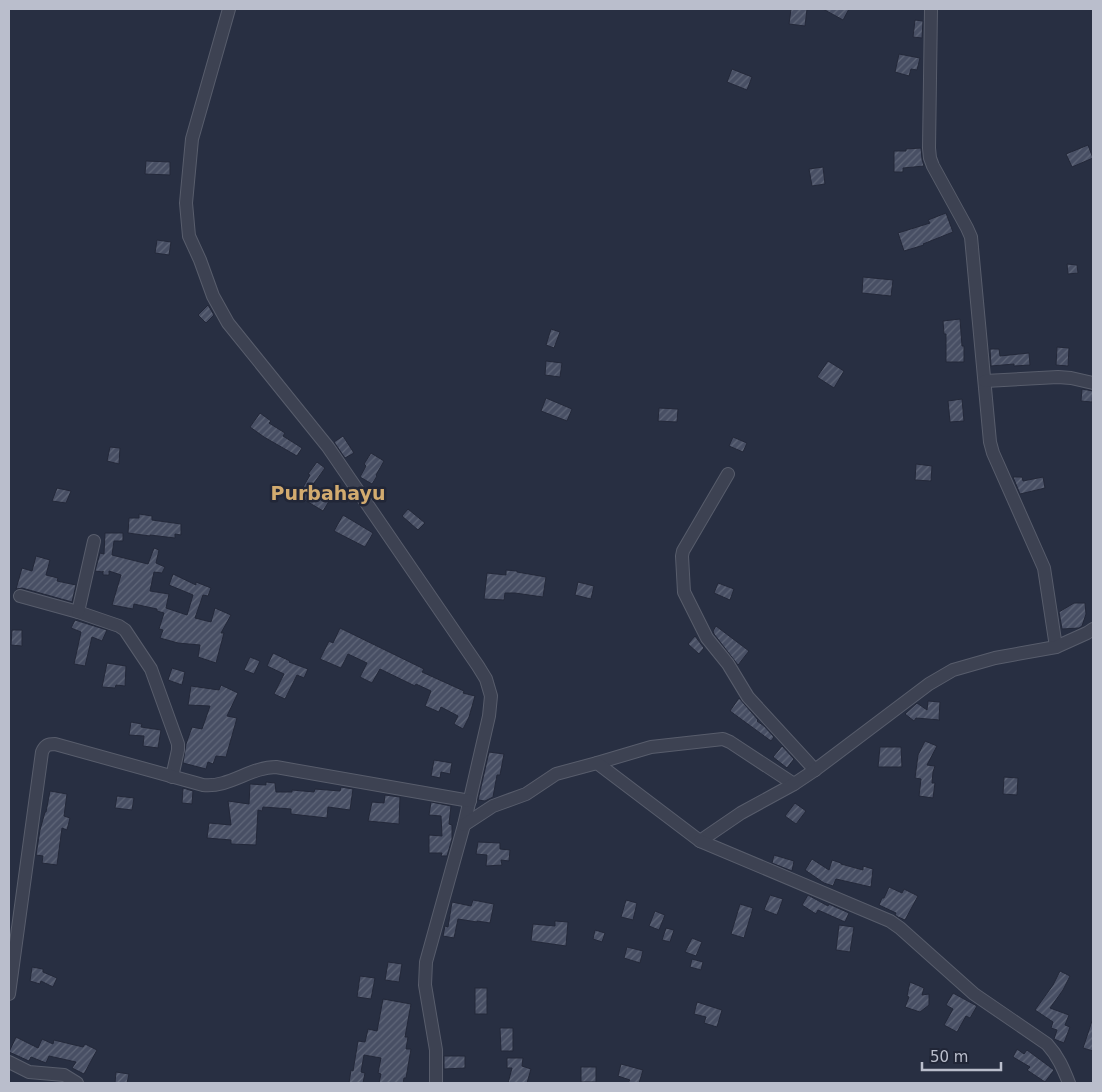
<svg xmlns="http://www.w3.org/2000/svg" width="1102" height="1092" font-family="'DejaVu Sans',sans-serif">
	<defs>
		<pattern id="building-hatch" width="6" height="6" patternUnits="userSpaceOnUse" patternTransform="scale(1.25)"><rect width="6" height="6" fill="#484f64"/><path d="M-1 1l2-2M0 6l6-6M5 7l2-2" fill="none" stroke="#606779"/></pattern>
	</defs>
	<rect width="100%" height="100%" fill="#282f42"/>
	<g fill="url(#building-hatch)" stroke="#232839">
		<polygon points="791,9 807,9 805,26 789,24"/>
		<polygon points="823,9 849,9 843,20"/>
		<polygon points="915,20 923,21 922,38 913,37"/>
		<polygon points="899,54 920,58 917,70 911,69 909,76 895,72"/>
		<polygon points="732,69 752,77 747,90 727,82"/>
		<polygon points="1088,145 1093,158 1072,167 1066,154"/>
		<polygon points="921,148 922,159 924,166 903,168 903,172 894,172 894,151 906,151 906,149"/>
		<polygon points="146,161 170,162 170,175 145,174"/>
		<polygon points="823,167 825,184 812,186 809,169"/>
		<polygon points="946,213 953,232 923,244 924,245 904,251 898,233 930,223 928,220"/>
		<polygon points="157,240 171,242 169,255 155,253"/>
		<polygon points="1067,264 1077,265 1078,273 1068,274"/>
		<polygon points="863,277 893,280 891,296 862,293"/>
		<polygon points="208,305 214,315 206,323 198,315"/>
		<polygon points="960,319 962,346 964,346 964,362 946,362 946,334 944,334 943,321"/>
		<polygon points="551,329 560,332 554,348 546,345"/>
		<polygon points="1057,347 1069,348 1068,366 1056,365"/>
		<polygon points="990,349 999,349 1000,356 1029,353 1030,365 1014,366 1014,364 991,366"/>
		<polygon points="546,361 562,363 560,377 545,375"/>
		<polygon points="828,361 844,371 834,388 817,377"/>
		<polygon points="1082,389 1093,391 1092,402 1081,401"/>
		<polygon points="546,398 572,409 567,421 541,411"/>
		<polygon points="962,399 964,421 950,422 948,401"/>
		<polygon points="659,408 678,409 677,422 658,421"/>
		<polygon points="260,413 271,421 269,423 285,433 283,436 302,448 297,456 264,437 250,427"/>
		<polygon points="343,436 354,453 345,458 334,442"/>
		<polygon points="733,437 747,443 743,452 729,446"/>
		<polygon points="110,447 120,448 119,464 107,461"/>
		<polygon points="371,453 384,461 376,475 377,476 372,484 360,477 366,466 364,464"/>
		<polygon points="317,462 325,468 312,486 331,498 323,511 298,496 310,475 308,474"/>
		<polygon points="916,464 932,466 931,481 915,480"/>
		<polygon points="1013,477 1022,477 1023,481 1043,477 1045,488 1020,494"/>
		<polygon points="57,488 71,491 66,503 52,501"/>
		<polygon points="408,509 425,523 418,530 402,516"/>
		<polygon points="139,514 152,516 152,520 181,524 181,535 175,534 175,538 150,535 150,536 128,533 129,518 139,518"/>
		<polygon points="343,515 373,533 365,547 334,531"/>
		<polygon points="105,533 123,533 123,541 114,541 112,555 148,564 154,548 159,550 156,563 165,567 162,573 154,572 150,591 169,594 166,608 187,615 193,595 169,585 173,574 196,585 196,582 211,588 208,596 203,595 195,618 211,622 215,608 231,615 221,633 224,633 216,663 198,657 200,645 178,643 160,638 163,630 159,629 164,613 157,611 157,609 134,604 133,609 112,605 121,575 109,571 109,575 103,575 103,571 103,572 95,571 100,553 104,554"/>
		<polygon points="36,556 50,560 46,575 58,578 57,581 76,585 72,602 22,588 16,589 22,568 32,571"/>
		<polygon points="506,570 517,571 517,572 546,577 543,597 515,593 505,593 504,600 484,599 487,573 506,575"/>
		<polygon points="578,582 594,586 591,599 575,595"/>
		<polygon points="718,583 734,589 730,600 714,593"/>
		<polygon points="1074,603 1085,603 1086,614 1082,626 1079,628 1062,629 1059,612"/>
		<polygon points="75,620 107,630 102,641 92,637 85,666 74,664 81,632 71,628"/>
		<polygon points="716,626 749,651 738,665 714,634 713,631"/>
		<polygon points="340,628 424,669 422,672 464,691 463,693 475,696 469,717 463,729 454,724 458,716 441,707 439,712 425,706 431,691 416,684 415,686 380,669 372,683 360,677 367,663 348,654 341,668 320,659 329,641 333,643"/>
		<polygon points="12,630 22,630 22,646 11,645"/>
		<polygon points="695,636 704,648 699,654 688,644"/>
		<polygon points="273,653 290,661 289,662 308,669 304,678 297,675 285,699 274,694 284,674 267,666"/>
		<polygon points="250,657 260,661 254,674 244,670"/>
		<polygon points="107,663 126,666 125,686 116,685 115,688 102,687"/>
		<polygon points="172,668 185,672 182,685 168,680"/>
		<polygon points="221,685 238,693 227,716 237,718 226,757 216,756 213,764 208,762 206,769 183,763 186,744 192,727 202,729 210,706 188,705 191,686 219,690"/>
		<polygon points="739,698 758,720 757,721 764,726 774,737 771,741 730,711"/>
		<polygon points="928,701 940,702 939,719 940,720 916,718 914,721 905,714 917,703 927,710"/>
		<polygon points="131,722 142,724 141,727 161,730 158,748 143,746 144,736 129,735"/>
		<polygon points="925,741 937,746 927,765 935,766 933,772 932,783 935,783 933,798 919,796 921,779 915,778 918,755"/>
		<polygon points="782,746 794,759 787,768 773,757"/>
		<polygon points="880,747 901,747 902,767 878,767"/>
		<polygon points="489,752 504,754 500,775 497,775 493,797 485,801 478,800"/>
		<polygon points="434,760 452,763 450,774 441,772 440,778 431,776"/>
		<polygon points="1004,777 1018,778 1017,795 1003,794"/>
		<polygon points="266,782 275,783 276,792 292,792 292,790 314,792 315,789 340,791 341,787 353,789 350,810 328,807 327,818 291,814 291,809 263,807 262,811 258,810 256,845 231,844 231,840 207,838 209,823 231,825 228,801 249,804 250,784 266,785"/>
		<polygon points="183,788 193,791 192,804 182,803"/>
		<polygon points="50,791 67,794 64,816 70,818 67,830 62,828 57,865 42,863 43,856 36,855 40,830 45,812 46,812"/>
		<polygon points="385,795 400,797 399,824 368,821 372,802 384,803"/>
		<polygon points="117,796 134,798 132,810 115,808"/>
		<polygon points="431,802 451,806 449,824 452,825 452,839 447,856 441,856 442,853 429,853 429,835 442,836 441,816 429,815"/>
		<polygon points="795,803 806,811 796,824 785,816"/>
		<polygon points="478,842 500,843 500,849 510,850 509,861 501,860 502,865 486,866 487,855 476,854"/>
		<polygon points="774,855 794,861 792,871 772,863"/>
		<polygon points="812,859 829,870 832,860 841,863 841,864 863,870 863,866 873,869 871,887 836,879 833,886 824,883 805,870"/>
		<polygon points="889,887 902,893 904,889 918,896 905,920 898,917 895,915 896,913 879,905 882,898 884,898"/>
		<polygon points="770,895 783,899 777,915 764,910"/>
		<polygon points="808,895 828,906 829,904 849,913 845,922 818,910 816,914 802,905"/>
		<polygon points="473,900 494,904 490,923 477,921 477,922 458,919 454,938 443,936 445,926 448,927 452,902 471,906"/>
		<polygon points="626,900 637,903 633,920 621,917"/>
		<polygon points="740,904 753,908 744,938 731,934"/>
		<polygon points="655,911 665,915 659,930 649,926"/>
		<polygon points="555,921 568,922 566,946 531,941 533,924 555,926"/>
		<polygon points="839,925 854,927 850,952 836,950"/>
		<polygon points="666,928 674,930 670,942 662,940"/>
		<polygon points="595,930 605,933 602,942 593,939"/>
		<polygon points="692,938 702,942 696,956 685,952"/>
		<polygon points="627,947 643,951 640,963 624,958"/>
		<polygon points="692,959 703,962 701,970 690,967"/>
		<polygon points="388,962 402,964 399,982 385,980"/>
		<polygon points="32,967 43,969 43,972 57,978 53,987 41,981 40,984 30,981"/>
		<polygon points="1060,971 1070,976 1063,990 1050,1008 1069,1015 1065,1025 1070,1027 1064,1043 1054,1039 1057,1030 1051,1028 1053,1022 1035,1010 1053,985"/>
		<polygon points="360,976 375,978 371,999 357,997"/>
		<polygon points="910,982 924,988 922,995 929,994 929,1005 920,1012 905,1007 909,997 907,996"/>
		<rect x="475" y="988" width="12" height="26"/>
		<polygon points="953,993 977,1006 970,1018 966,1016 957,1032 944,1025 953,1009 946,1005"/>
		<polygon points="383,999 411,1004 405,1037 408,1037 406,1049 411,1049 406,1078 404,1078 403,1083 379,1083 381,1074 378,1073 381,1058 364,1055 361,1072 365,1073 363,1083 349,1083 351,1070 353,1071 358,1041 365,1042 368,1029 377,1031"/>
		<polygon points="697,1002 722,1010 717,1027 704,1023 706,1017 694,1014"/>
		<polygon points="1092,1021 1093,1021 1093,1051 1083,1048"/>
		<polygon points="500,1028 513,1028 513,1051 501,1051"/>
		<polygon points="16,1037 38,1048 42,1039 53,1044 54,1040 83,1047 85,1044 97,1050 84,1074 72,1068 76,1062 49,1056 46,1063 31,1057 29,1061 9,1052"/>
		<polygon points="1017,1049 1024,1054 1027,1050 1054,1070 1045,1082 1027,1070 1030,1067 1013,1057"/>
		<polygon points="444,1056 465,1056 465,1068 444,1069"/>
		<polygon points="507,1058 523,1058 522,1066 531,1069 527,1083 508,1083 512,1068 507,1068"/>
		<polygon points="621,1064 643,1070 639,1083 628,1083 630,1080 618,1076"/>
		<rect x="581" y="1067" width="15" height="15"/>
		<polygon points="116,1072 129,1074 127,1083 115,1083"/>
	</g>
	<g fill="none" stroke-linecap="round" stroke-linejoin="round">
		<g stroke="#585d6c" stroke-width="14">
			<g id="minor">
				<polyline points="229,9 192,139 186,203 189,236 200,260 213,296 228,323 328,447 478,666 486,679 491,696 489,716 464,825 426,962 425,985 436,1050 436,1083"/>
				<polyline points="931,9 929,148 930,158 933,166 967,228 971,237 990,442 993,453 1044,568 1056,647"/>
				<polyline points="985,381 1058,377 1071,378 1093,383"/>
				<polyline points="728,474 683,551 682,556 684,592 707,638 728,664 748,697 815,770"/>
				<polyline points="20,596 78,612 119,626 125,630 151,669 178,744 178,750 172,777"/>
				<polyline points="78,612 94,541"/>
				<polyline points="597,763 651,747 723,739 730,742 794,784"/>
				<polyline points="464,825 493,806 526,794 556,774 597,763 700,841 741,813 794,784 815,770 929,684 953,670 995,658 1056,647 1087,633 1093,629"/>
				<path d="M700,841L890,921L900,928L974,994L1047,1044C1058,1056 1063,1068 1069,1083"/>
				<path d="M9,994L42,752C45,745 48,744 55,744L203,785C229,788 250,767 276,767L470,801"/>
				<polyline points="9,1062 29,1072 64,1075 77,1083"/>
			</g>
		</g>
		<use href="#minor" stroke="#3d4252" stroke-width="12"/>
	</g>
	<g text-anchor="middle" dominant-baseline="central" stroke-width="5" stroke-linejoin="round" paint-order="stroke">
		<g font-size="19" font-weight="bold" fill="#d2ab6f" stroke="#212637">
			<text x="328" y="493">Purbahayu</text>
		</g>
	</g>
	<rect width="1102" height="1092" fill="none" stroke="#babecc" stroke-width="20"/>
	<path d="M922 1062v8h79v-8" fill="none" stroke="#babecc" stroke-width="2.5"/>
	<text x="930" y="1062" font-size="15" fill="#babecc" stroke="#212637" stroke-width="4" paint-order="stroke">50 m</text>
</svg>
